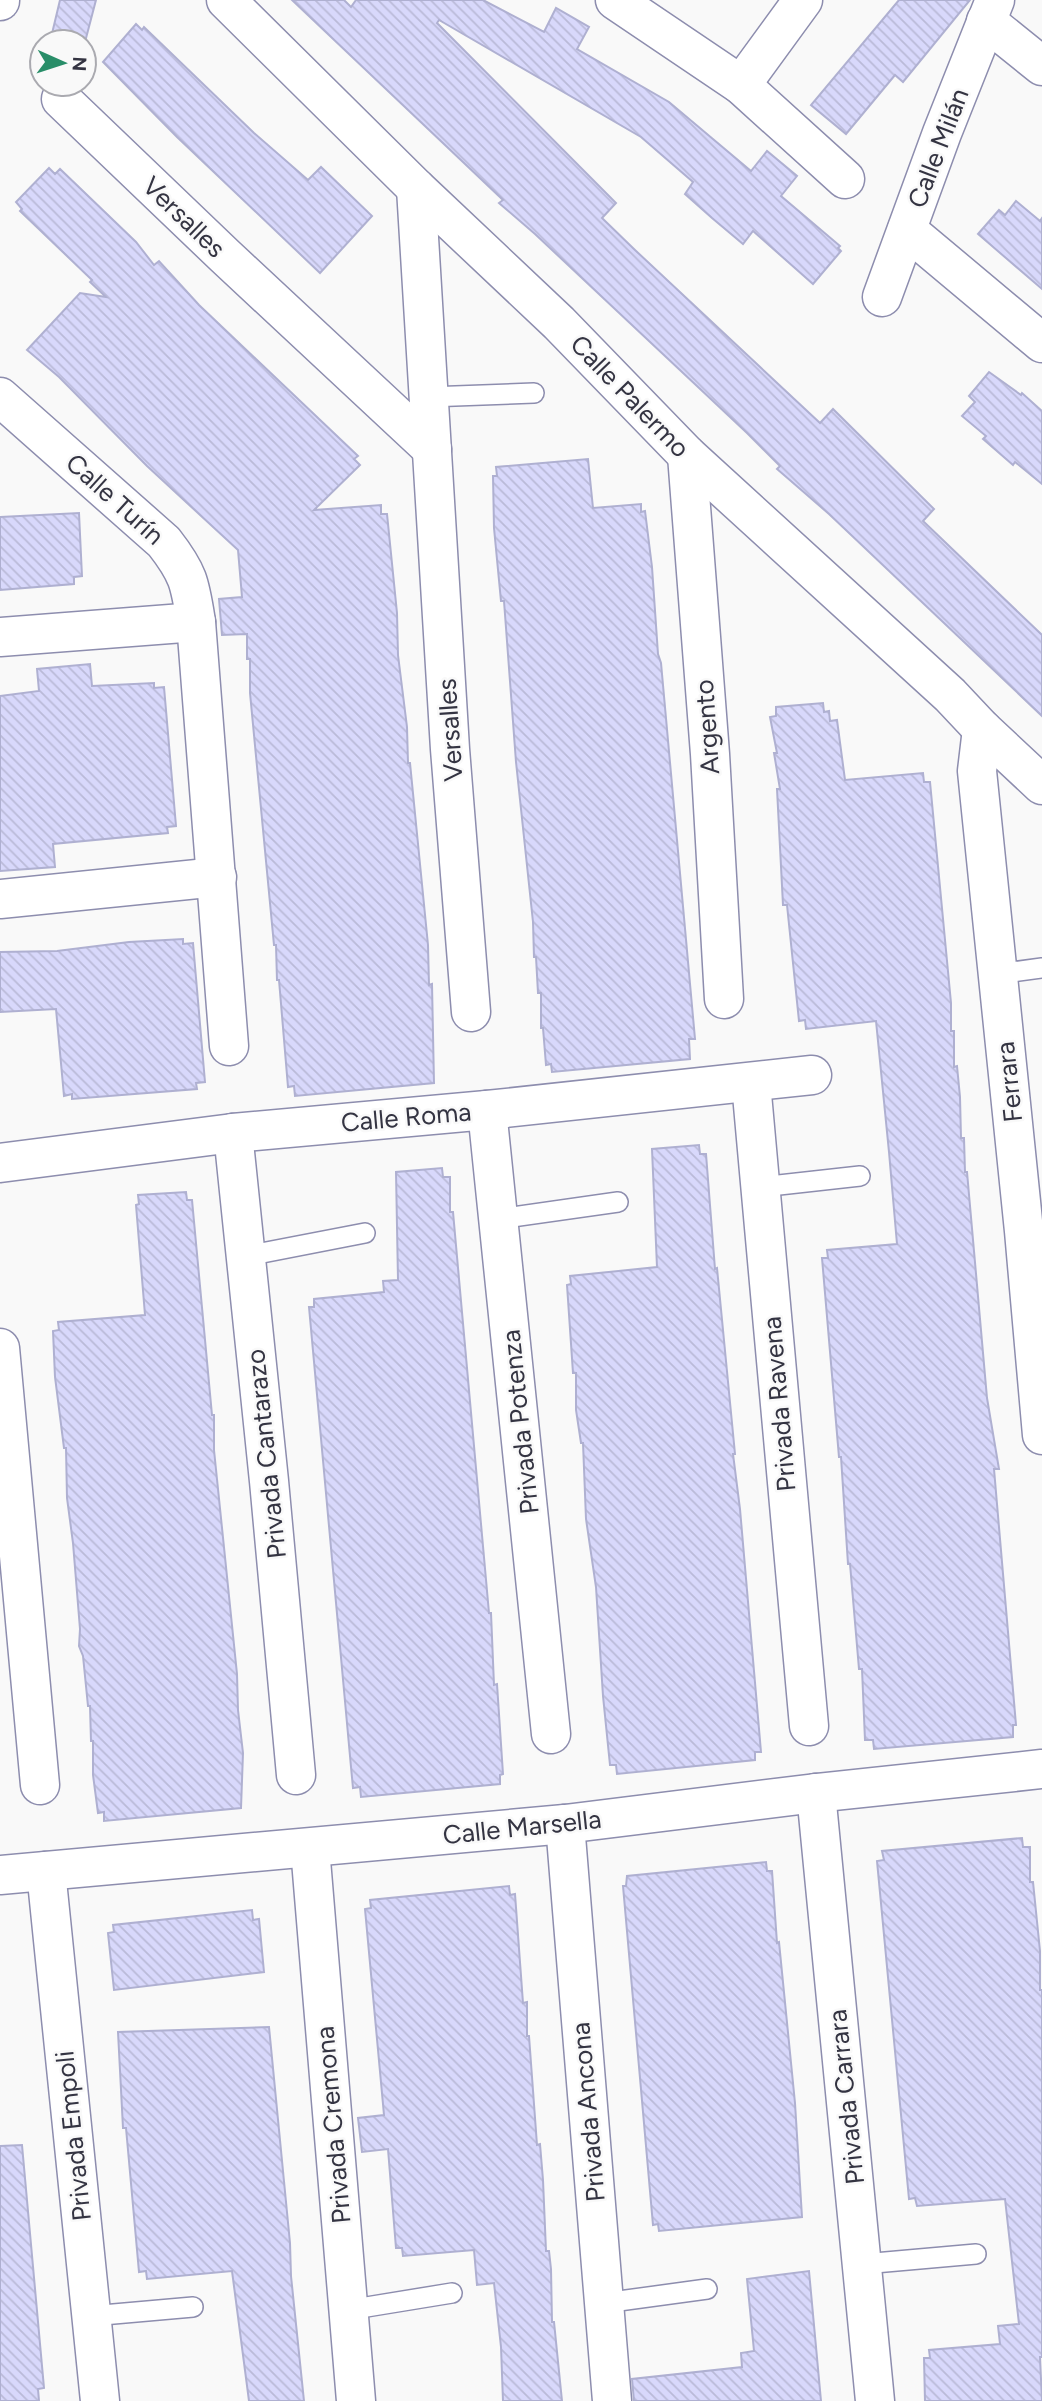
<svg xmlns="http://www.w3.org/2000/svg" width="1042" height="2401" font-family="Figtree,sans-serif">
	<defs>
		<pattern id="building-back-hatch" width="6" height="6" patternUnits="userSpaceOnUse" patternTransform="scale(1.75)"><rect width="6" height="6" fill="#d8d8fb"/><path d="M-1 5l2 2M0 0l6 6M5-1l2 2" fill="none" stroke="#babad8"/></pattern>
	</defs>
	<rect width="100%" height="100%" fill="#f9f9f9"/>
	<g fill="url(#building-back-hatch)" stroke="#afb0d1" stroke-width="2">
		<polygon points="60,0 96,0 85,42 50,42"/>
		<polygon points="292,0 344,0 351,7 356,0 483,0 544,32 556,8 589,27 577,49 669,102 751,171 767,151 797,176 781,196 840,246 838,248 841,251 813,284 753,231 743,244 712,218 685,194 693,182 641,137 439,20 437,23 616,203 602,218 635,250 820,423 833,409 934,509 923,521 1042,635 1042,716 829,514 777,469 780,466 747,433 535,234 499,203 503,200"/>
		<polygon points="899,0 970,0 903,82 895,75 846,134 811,105"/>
		<polygon points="136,24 142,30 144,27 254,133 308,180 321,167 372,216 320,273 177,137 103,62"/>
		<polygon points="49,168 55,174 60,169 136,242 154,265 159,261 199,305 358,456 354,459 360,465 314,510 381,505 381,514 387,514 397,613 398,655 407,727 408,763 410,763 428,945 429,985 432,984 434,1083 295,1096 294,1086 288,1087 279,980 277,980 276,945 274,945 250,693 250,659 247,659 247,634 222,635 219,599 242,597 238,550 147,466 59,377 27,350 80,293 106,297 90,282 92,280 20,211 22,209 16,202"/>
		<polygon points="1016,201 1040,221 1042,218 1042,289 978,234 999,210 1005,215"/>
		<polygon points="989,372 1021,395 1022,393 1042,411 1042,484 1015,462 1013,465 983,439 986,436 962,416 975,402 969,396"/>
		<polygon points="588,459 593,508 641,504 641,512 645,511 652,567 658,654 661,663 695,1039 689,1039 690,1059 552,1072 551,1064 546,1065 543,1028 541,1028 541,993 538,993 536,957 534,957 533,922 516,762 504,601 501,601 494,528 493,476 497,476 496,467"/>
		<polygon points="79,513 82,576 74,577 74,584 0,590 0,517"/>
		<polygon points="90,664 92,686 154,683 154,688 164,687 176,826 167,827 168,833 53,844 55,867 0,871 0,696 39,691 37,669"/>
		<polygon points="823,703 824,712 829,711 830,721 837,720 845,780 923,773 924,782 930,782 951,1003 951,1031 954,1031 954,1067 957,1066 960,1097 961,1138 964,1138 965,1172 967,1172 987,1398 999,1469 994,1469 1016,1725 1013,1725 1013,1737 874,1749 873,1740 865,1740 862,1669 859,1669 850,1564 848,1564 841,1457 839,1457 822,1258 828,1258 827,1250 897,1244 889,1152 876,1021 806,1029 805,1020 799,1021 787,905 783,905 777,789 780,789 774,753 777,753 770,717 776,716 776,707"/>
		<polygon points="183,939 183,944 193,943 205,1082 196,1083 197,1089 72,1099 72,1094 64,1096 56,1009 0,1012 0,952 57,951 129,942"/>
		<polygon points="699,1145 700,1154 706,1154 715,1269 717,1268 735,1454 733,1454 740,1509 761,1752 755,1752 755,1760 617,1774 616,1765 610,1765 603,1696 596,1587 586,1519 583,1443 581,1443 576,1410 576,1373 573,1373 567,1285 571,1284 570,1276 657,1267 652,1149"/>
		<polygon points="442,1168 443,1177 450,1177 450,1212 453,1212 489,1613 491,1613 494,1685 497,1684 503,1774 500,1775 500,1784 361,1797 360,1787 353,1788 351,1767 309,1307 314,1307 314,1299 384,1292 383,1281 398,1280 396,1172"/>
		<polygon points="186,1192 187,1200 192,1200 212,1415 214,1415 214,1450 237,1674 238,1710 243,1753 241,1808 104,1821 104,1812 98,1813 93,1775 93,1741 91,1741 90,1706 88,1706 83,1656 79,1646 80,1629 73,1543 67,1498 66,1448 64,1448 55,1377 53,1331 59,1330 58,1322 145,1315 136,1205 139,1204 138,1195"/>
		<polygon points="1022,1838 1023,1847 1030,1847 1030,1882 1033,1882 1040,1951 1040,1990 1042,1990 1042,2357 1040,2357 1042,2401 925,2401 924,2358 930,2358 929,2350 1000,2344 998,2326 1019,2324 1005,2199 917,2206 915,2198 909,2199 877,1861 884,1860 882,1851"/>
		<polygon points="766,1862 767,1871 772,1871 777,1943 779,1942 795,2103 802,2217 659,2231 658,2224 653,2225 623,1886 626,1886 627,1876"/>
		<polygon points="509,1886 510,1895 515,1894 523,2003 527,2002 527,2036 529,2036 537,2145 540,2144 543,2180 546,2251 549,2251 551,2269 552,2322 554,2322 562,2401 503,2401 501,2347 494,2283 477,2285 474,2250 403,2256 402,2248 396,2248 388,2149 362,2152 358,2118 384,2115 365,1909 371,1908 370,1900"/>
		<polygon points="252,1910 253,1920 259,1919 264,1972 114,1990 108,1933 114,1932 113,1925"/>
		<polygon points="269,2027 290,2243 291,2276 304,2401 249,2401 232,2271 147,2279 146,2271 139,2272 126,2128 123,2128 118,2032"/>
		<polygon points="22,2145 44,2388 38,2389 39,2401 0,2401 0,2146"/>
		<polygon points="809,2271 821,2401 634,2401 632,2379 742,2367 741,2353 754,2351 747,2279"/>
	</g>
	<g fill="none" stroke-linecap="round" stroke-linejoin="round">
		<g stroke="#8d8dae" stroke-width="22">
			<g id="lane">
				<polyline points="428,397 534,393"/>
				<polyline points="997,974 1042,968"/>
				<polyline points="761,1187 860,1176"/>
				<polyline points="498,1219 618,1202"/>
				<polyline points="246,1256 365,1233"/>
				<polyline points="863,2264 976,2254"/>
				<polyline points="604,2303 707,2289"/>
				<polyline points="348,2310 452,2293"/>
				<polyline points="91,2316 193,2307"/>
			</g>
		</g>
		<g stroke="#8d8dae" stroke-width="41">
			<g id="street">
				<polyline points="226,0 416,188 559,323 687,455 950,695 982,729 1042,785"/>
				<polyline points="615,0 741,85 845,179"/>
				<polyline points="986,21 1042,66"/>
				<polyline points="741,85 803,0"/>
				<polyline points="61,99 225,256 432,449"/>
				<polyline points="416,188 450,749 471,1012"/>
				<polyline points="907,230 1042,343"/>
				<polyline points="882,297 942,133 995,0"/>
				<path d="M0,397L164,542C189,574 190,584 196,622L229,1046"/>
				<polyline points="687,455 710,754 724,999"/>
				<polyline points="0,637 196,622"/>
				<polyline points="982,729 977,771 1024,1231 1042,1435"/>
				<polyline points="0,899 217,877"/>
				<polyline points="751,1083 809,1726"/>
				<polyline points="487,1110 551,1734"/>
				<polyline points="233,1133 269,1481 296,1775"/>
				<polyline points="0,1163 233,1133 487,1110 812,1075"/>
				<polyline points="0,1348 40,1785"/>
				<polyline points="816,1793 875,2401"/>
				<polyline points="565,1824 612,2401"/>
				<polyline points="310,1848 356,2401"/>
				<polyline points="46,1871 100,2401"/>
				<polyline points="0,1875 565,1824 816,1793 1042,1769"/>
			</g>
		</g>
		<g stroke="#8d8dae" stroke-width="41">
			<polyline id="secondary" points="0,1 0,0"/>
		</g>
		<use href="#lane" stroke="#fff" stroke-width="19"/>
		<use href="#street" stroke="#fff" stroke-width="38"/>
		<use href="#secondary" stroke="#fff" stroke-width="38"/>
	</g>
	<g text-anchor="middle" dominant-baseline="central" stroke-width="5" stroke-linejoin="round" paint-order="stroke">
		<g font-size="26" fill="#343442" stroke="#f9f9f9">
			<text transform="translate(938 148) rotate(-69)">Calle Milán</text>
			<text transform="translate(184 217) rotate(44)">Versalles</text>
			<text transform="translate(630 396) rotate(46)">Calle Palermo</text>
			<text transform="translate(115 499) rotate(42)">Calle Turín</text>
			<text transform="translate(707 727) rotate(-94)">Argento</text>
			<text transform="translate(450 730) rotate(-94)">Versalles</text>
			<text transform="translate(1009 1082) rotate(-96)">Ferrara</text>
			<text transform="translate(406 1117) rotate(-5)">Calle Roma</text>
			<text transform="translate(779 1404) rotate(-95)">Privada Ravena</text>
			<text transform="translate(520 1422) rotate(-96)">Privada Potenza</text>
			<text transform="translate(266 1454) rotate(-96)">Privada Cantarazo</text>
			<text transform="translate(522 1827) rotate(-6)">Calle Marsella</text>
			<text transform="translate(846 2097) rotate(-96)">Privada Carrara</text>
			<text transform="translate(588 2112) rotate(-95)">Privada Ancona</text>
			<text transform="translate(333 2125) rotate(-95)">Privada Cremona</text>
			<text transform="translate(73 2136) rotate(-96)">Privada Empoli</text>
		</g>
	</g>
	<g transform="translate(63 63) rotate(93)"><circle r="33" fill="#f9f9f9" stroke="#aaaab0" stroke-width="2"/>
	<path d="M0-5L12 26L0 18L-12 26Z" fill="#298e69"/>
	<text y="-10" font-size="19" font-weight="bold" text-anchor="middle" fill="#343442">N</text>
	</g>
</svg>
